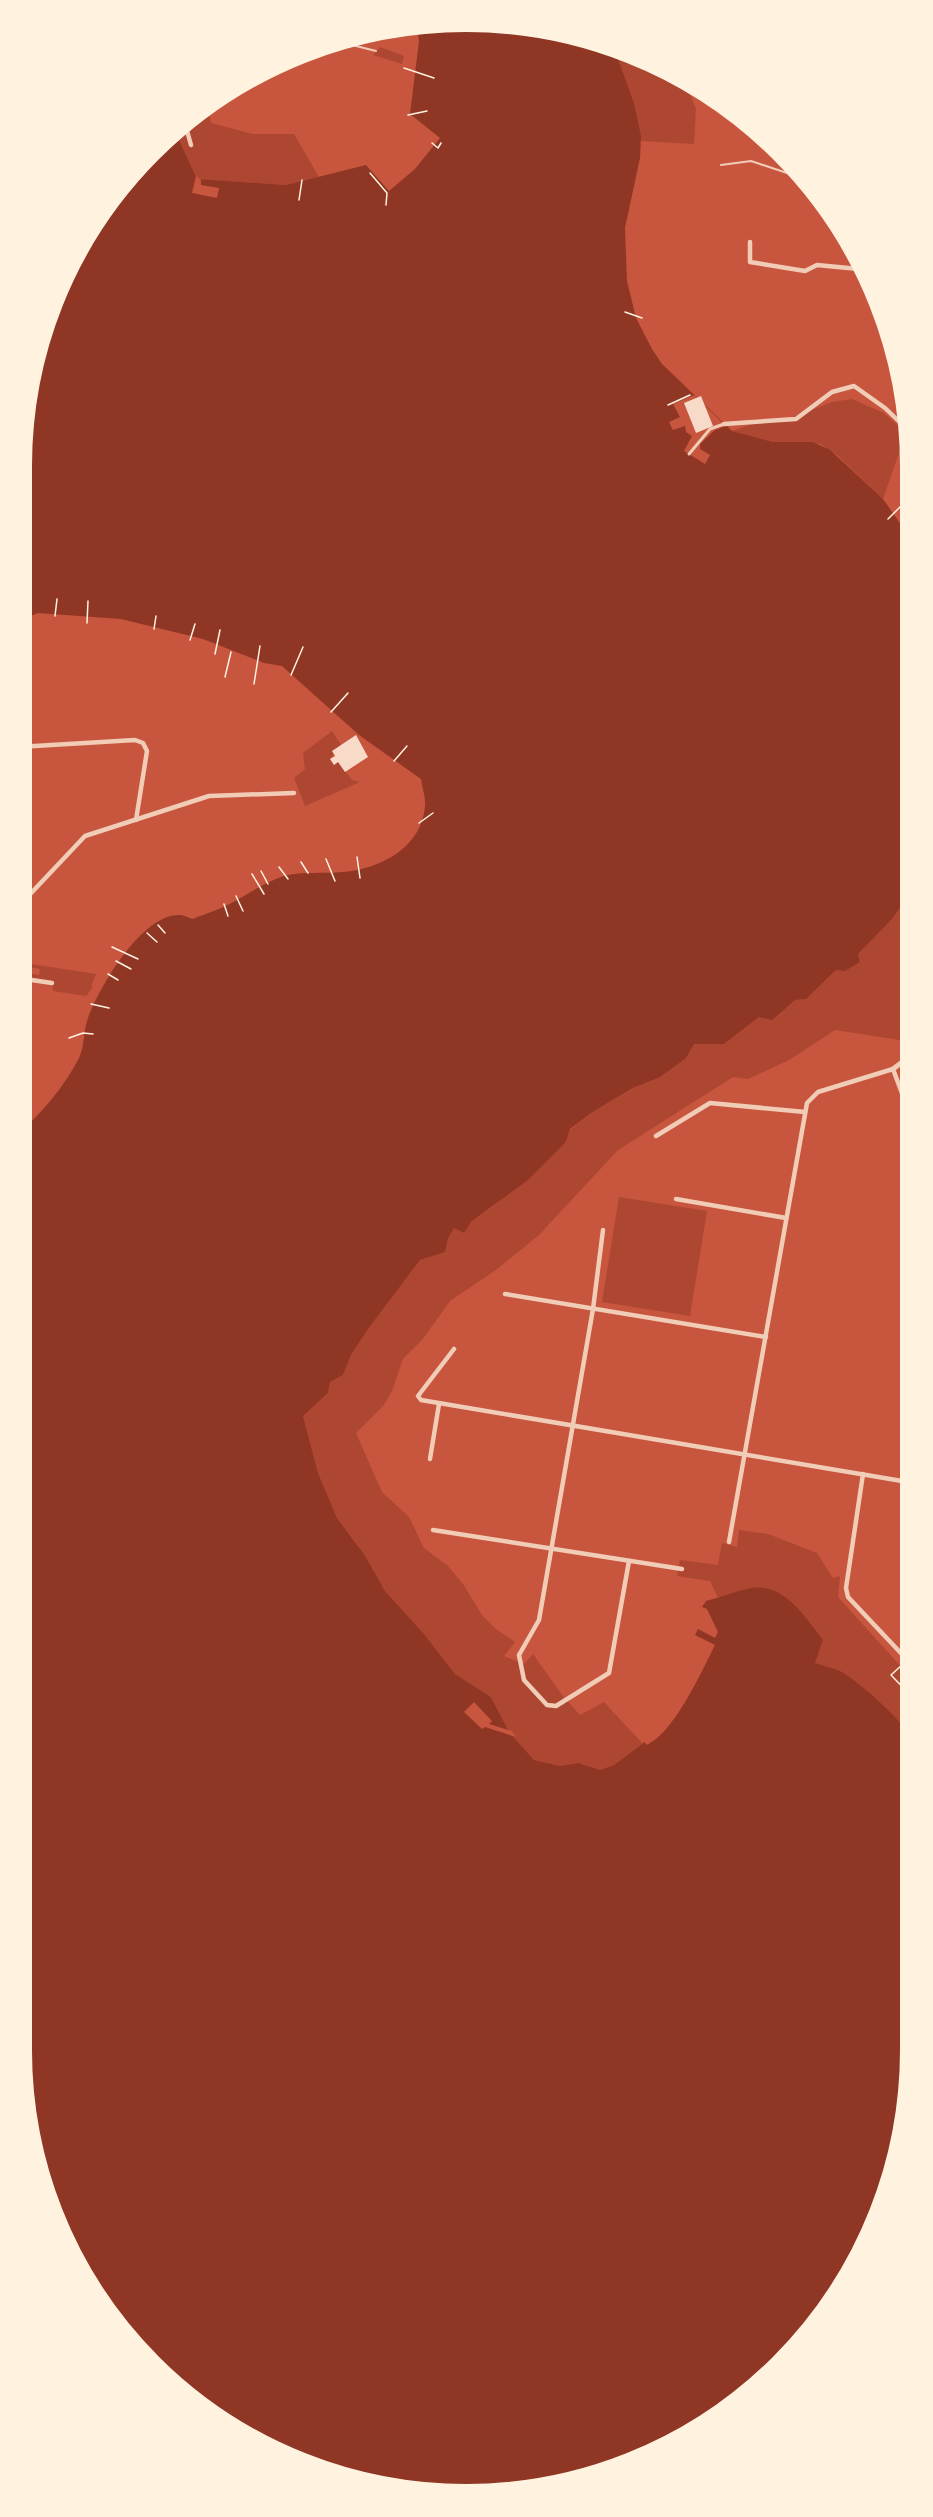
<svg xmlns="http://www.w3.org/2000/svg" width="933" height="2517" font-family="Karla,sans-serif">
	<rect width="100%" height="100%" fill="#c8553d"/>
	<g fill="#ae4732">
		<polygon points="380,47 404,56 402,64 373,55"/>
		<polygon points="614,48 683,79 696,108 694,144 641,141 634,103"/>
		<polygon points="208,103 211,123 253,134 294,134 319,177 286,185 197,179 173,127"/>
		<polygon points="852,399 884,413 906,433 883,499 837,455 821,444 773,442 732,431 758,422 791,418 832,402"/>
		<polygon points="332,731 341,745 330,759 334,765 338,762 352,780 360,782 305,806 294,778 305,769 303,753"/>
		<polygon points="912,891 913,1034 906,1041 835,1030 789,1060 748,1079 733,1077 618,1150 539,1235 496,1270 450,1301 422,1340 403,1359 392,1391 384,1405 356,1433 382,1492 409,1517 424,1548 448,1566 463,1584 482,1615 496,1629 515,1642 504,1656 524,1664 533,1654 562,1695 580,1715 604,1702 643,1744 614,1765 600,1770 580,1763 560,1766 534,1760 509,1732 491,1697 455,1674 424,1634 385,1591 358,1545 337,1518 318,1473 303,1416 328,1393 330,1382 343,1375 351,1355 368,1329 420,1260 445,1252 448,1239 454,1228 464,1233 472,1221 495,1205 566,1142 570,1130 591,1113 686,1058 693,1044 724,1044 759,1017 795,1000 806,999 836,970 860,962 858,954 892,919"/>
		<polygon points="18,962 96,974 91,986 93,987 86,996 53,991 52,981 18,976 18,972 39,975 40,969 18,965"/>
		<polygon points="619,1197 707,1211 690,1316 602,1302"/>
		<path d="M739,1530L768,1534L817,1553L833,1578L840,1576L838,1597L914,1681V1744C911,1735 904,1728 897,1722C871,1693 853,1674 815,1663L823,1640L753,1588L718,1598L710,1581L677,1576L680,1560L718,1565L722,1543L737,1547Z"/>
	</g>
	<path fill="#8f3625" d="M496,19L583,33L614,48L634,103L641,136L640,158L625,228L627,281L636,318L652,349L662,364L732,431L773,442H812L829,449L883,499L911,539L912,891L892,919L858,954L860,962L845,971L836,970L806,999L795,1000L772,1020L759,1017L724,1044H694L686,1058L660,1077L633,1088L591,1113L570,1129L566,1142L528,1180L472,1221L464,1233L454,1228L448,1239L445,1252L420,1260L368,1329L351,1355L343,1375L330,1382L328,1393L303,1416L318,1473L337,1518L364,1554L385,1591L424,1634L455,1674L491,1697L509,1732L534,1760L560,1766L579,1763L600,1770L614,1765L645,1742L646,1745C673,1735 702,1671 715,1645L695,1635L698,1629L715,1638L718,1632L707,1609L702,1607L706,1601C721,1597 736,1591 751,1588C785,1583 805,1617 823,1640L815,1663C824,1666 834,1668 842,1672C860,1683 908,1724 914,1744L915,2051L900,2167L869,2249L823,2323L715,2424L638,2465L554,2490L408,2495L323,2475L243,2439L129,2346L78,2274L42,2195L18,2050V1134C42,1113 64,1087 79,1058C85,1046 83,1031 88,1018C99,988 142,913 180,915C184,915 189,918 193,919C207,913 222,909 235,901C252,892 265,882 284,876C304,871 323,874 343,872C381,869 422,847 425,806C426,797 422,788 421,779L359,735L282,666L264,663L203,639L121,619L38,613L18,621V466L33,350L64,268L111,193L171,129L173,127L197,179L286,185L366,165L389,191L415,169L440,138L410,114L419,41L416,22Z"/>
	<g fill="#c8553d">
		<polygon points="196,176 201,180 201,185 219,188 217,198 192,193"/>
		<polygon points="694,395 726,426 715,430 700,444 700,449 710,455 705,464 684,451 692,436 686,432 685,426 673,430 669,422 680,417 673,404"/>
		<polygon points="474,1702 492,1721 489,1724 512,1731 516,1737 485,1727 482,1729 464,1712"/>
	</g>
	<g fill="#f7dbc8">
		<polygon points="701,396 713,426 696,433 684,403"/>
		<polygon points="356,735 368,757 345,772 338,762 334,765 330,759 335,756 332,751"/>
	</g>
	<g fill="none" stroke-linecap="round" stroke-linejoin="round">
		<g stroke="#fff3e0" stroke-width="1.5">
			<polyline points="404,68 434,78"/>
			<polyline points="408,115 427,111"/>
			<polyline points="432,143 438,148 441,143"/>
			<polyline points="370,173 387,193 386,205"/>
			<polyline points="299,200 302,180"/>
			<polyline points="625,312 642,318"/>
			<polyline points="668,405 690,395"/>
			<polyline points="888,519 900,507"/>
			<polyline points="904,557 911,553"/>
			<polyline points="908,565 911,563"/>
			<polyline points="55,616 57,599"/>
			<polyline points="87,623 88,601"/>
			<polyline points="154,629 156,616"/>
			<polyline points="25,638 30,606"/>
			<polyline points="190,640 195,624"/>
			<polyline points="215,654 220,630"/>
			<polyline points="291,675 303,647"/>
			<polyline points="225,677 231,652"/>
			<polyline points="254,684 260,646"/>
			<polyline points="331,712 348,693"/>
			<polyline points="394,761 407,746"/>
			<polyline points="419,823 433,813"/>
			<polyline points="357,857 360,878"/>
			<polyline points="326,859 335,881"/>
			<polyline points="301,862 308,873"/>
			<polyline points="279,867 288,879"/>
			<polyline points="261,871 268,884"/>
			<polyline points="252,874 264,894"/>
			<polyline points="236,896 243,911"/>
			<polyline points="224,904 228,916"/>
			<polyline points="158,925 165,933"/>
			<polyline points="147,933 157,942"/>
			<polyline points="112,947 138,959"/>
			<polyline points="116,961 131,969"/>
			<polyline points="108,974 118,980"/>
			<polyline points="91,1004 109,1008"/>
			<polyline points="69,1038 83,1033 93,1034"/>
			<polyline points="902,1665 891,1675 914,1699"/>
		</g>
		<g stroke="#f1ccb7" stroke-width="2">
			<polyline points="332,40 376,51"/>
			<polyline points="721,165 751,161 808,180"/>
		</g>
		<polyline stroke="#f1ccb7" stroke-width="3" points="689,454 710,429 724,424"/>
		<g stroke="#f1ccb7" stroke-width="4.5">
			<polyline points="184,120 191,145"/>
			<polyline points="809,178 810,181"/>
			<polyline points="750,242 750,262 805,271 817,265 869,270"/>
			<polyline points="724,424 796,419 832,392 854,386 885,408 911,433"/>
			<polyline points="18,747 135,740 143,743 147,751 136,820"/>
			<polyline points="18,907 85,836 209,796 294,793"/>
			<polyline points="18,978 52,983"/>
			<polyline points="656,1136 710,1103 805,1112"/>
			<polyline points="676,1199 786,1218"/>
			<polyline points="603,1230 593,1309 539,1620 519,1655 524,1680 547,1705 556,1706 609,1673 629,1561"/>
			<polyline points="505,1294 766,1337"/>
			<polyline points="454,1349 418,1396 421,1400 914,1483"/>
			<polyline points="430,1459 439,1404"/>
			<polyline points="863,1474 846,1588 848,1597 914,1667"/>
			<polyline points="902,1481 913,1403"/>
			<polyline points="433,1530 682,1569"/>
			<polyline points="729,1542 807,1103 818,1092 893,1069 913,1123"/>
		</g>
		<polyline stroke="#f1ccb7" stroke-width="5" points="893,1069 913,1054"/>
	</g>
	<path d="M0 0H933V2517H0ZM466 28H466A438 438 0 0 1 904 466V2050A438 438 0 0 1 466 2488H466A438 438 0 0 1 28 2050V466A438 438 0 0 1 466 28Z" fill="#fff3e0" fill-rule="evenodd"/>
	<path fill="none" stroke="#fff3e0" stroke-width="8" d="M466 28H466A438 438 0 0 1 904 466V2050A438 438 0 0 1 466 2488H466A438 438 0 0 1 28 2050V466A438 438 0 0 1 466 28Z"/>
</svg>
